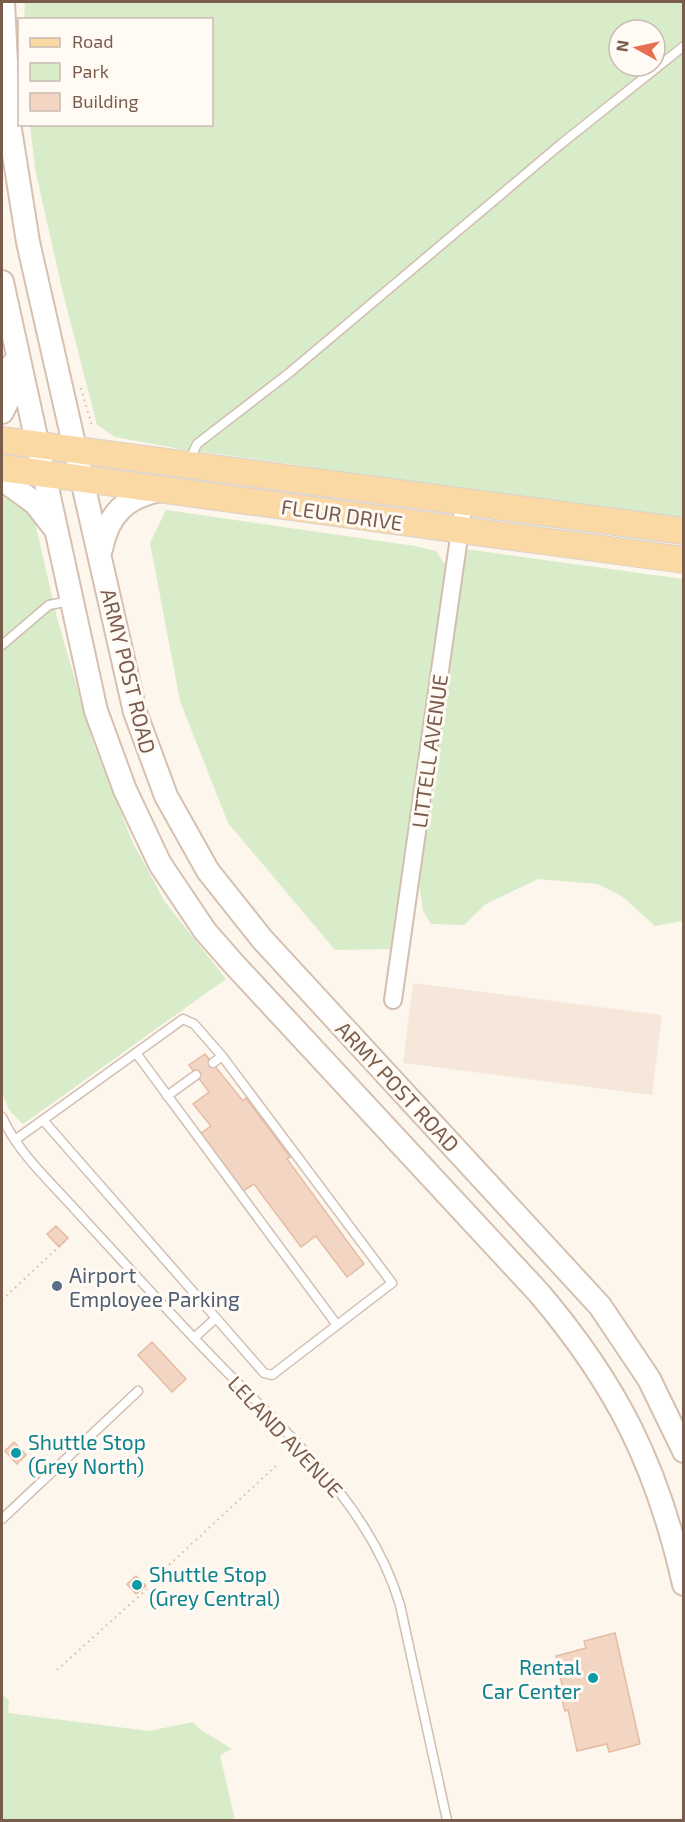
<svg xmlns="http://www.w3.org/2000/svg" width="685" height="1822" font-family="'Exo 2',sans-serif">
	<rect width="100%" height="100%" fill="#fdf6ec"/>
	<polygon fill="#f5e8da" points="413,983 662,1015 652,1095 403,1063"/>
	<g fill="#d8ecc9" fill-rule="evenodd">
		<path d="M25,2H683V520L322,475L305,466L180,449L115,437L97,425L62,289L35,169L30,125L212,124V20H24ZM619,30H655V66H619Z"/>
		<polygon points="2,489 23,503 34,518 57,618 94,745 133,843 165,902 226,979 23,1124 9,1110 2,1092"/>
		<polygon points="166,510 415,546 436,551 446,566 390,949 335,950 228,823 180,701 150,543"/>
		<polygon points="465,549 683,579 683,921 655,926 623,897 598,884 538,879 486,904 464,925 431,924 423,911 419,884"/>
		<polygon points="2,1695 9,1700 8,1713 149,1731 193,1722 201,1730 232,1749 220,1755 235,1820 2,1820"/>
	</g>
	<g fill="#f3d5c3" stroke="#e6bba3" stroke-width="1.5">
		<polygon points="205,1054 243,1101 246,1098 290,1157 287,1159 364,1264 347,1277 316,1236 301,1247 254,1184 243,1191 200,1134 211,1126 193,1104 209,1092 189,1065"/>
		<polygon points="56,1226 68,1238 59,1247 47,1234"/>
		<polygon points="152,1342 186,1379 172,1392 138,1355"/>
		<polygon points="14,1442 26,1455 17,1464 5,1451"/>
		<polygon points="136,1576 146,1586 136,1594 127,1584"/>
		<polygon points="615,1633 640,1744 609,1752 607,1744 577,1751 568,1710 565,1711 562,1700 565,1699 556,1656 586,1648 584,1641"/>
	</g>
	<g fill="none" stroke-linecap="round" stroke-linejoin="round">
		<g stroke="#d1beb0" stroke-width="11">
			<g id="lane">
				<polyline points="188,463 197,444 289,373 561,144 684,46"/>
				<polyline points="2,645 49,605 70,601"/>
				<polyline points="136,1053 337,1325"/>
				<polyline points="213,1063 222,1056"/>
				<polyline points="167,1096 196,1075"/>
				<path d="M2,1117C19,1155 54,1185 81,1216C127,1266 173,1317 220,1365C290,1437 371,1506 400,1605L447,1820"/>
				<polyline points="43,1120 216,1318"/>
				<polyline points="15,1140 183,1019 194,1024 222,1056 392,1283 272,1375 264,1373 216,1318 194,1338"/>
				<polyline points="2,1519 138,1391"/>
			</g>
		</g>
		<g stroke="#d1beb0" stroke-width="20">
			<polyline id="street" points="393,1000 464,502"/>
		</g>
		<g stroke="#d6c0b0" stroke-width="26">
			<g id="secondary">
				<polyline points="3,2 9,123 28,242 135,712 166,796 208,871 262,939 600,1306 649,1379 684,1451"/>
				<path d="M2,282L96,711L125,790L160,864L205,931L233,963L539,1293C617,1385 657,1465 684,1584"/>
				<polyline points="2,412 8,400 13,364"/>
				<polyline points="2,479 35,503 53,526"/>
				<path d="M101,549C108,514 126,496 162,490"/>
			</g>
		</g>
		<g stroke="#dad1cd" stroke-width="28">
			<g id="primary">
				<polyline points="2,440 684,531"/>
				<polyline points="2,468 684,560"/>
			</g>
		</g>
		<g stroke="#d9b8a5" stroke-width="2" stroke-dasharray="1.5 4.5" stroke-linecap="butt">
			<polyline points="81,388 92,426"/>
			<polyline points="2,1300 68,1238"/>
			<polyline points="156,1577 279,1463"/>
			<polyline points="57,1670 147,1589"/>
		</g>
		<use href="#lane" stroke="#fff" stroke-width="8"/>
		<use href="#street" stroke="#fff" stroke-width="16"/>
		<use href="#secondary" stroke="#fff" stroke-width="22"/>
		<use href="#primary" stroke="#fbd9a5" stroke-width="26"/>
	</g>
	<circle fill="#5c6f8a" stroke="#fffaf3" stroke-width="2" cx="57" cy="1286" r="6"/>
	<g fill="#0f9aa8" stroke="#fffaf3" stroke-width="2">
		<circle cx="16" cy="1453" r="6"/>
		<circle cx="137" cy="1585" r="6"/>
		<circle cx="593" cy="1678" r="6"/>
	</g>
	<g text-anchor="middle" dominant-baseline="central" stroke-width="6" stroke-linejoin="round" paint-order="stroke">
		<g font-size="21" fill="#7a5c4d" stroke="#fffaf3">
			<text transform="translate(342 514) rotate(8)">FLEUR DRIVE</text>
			<text transform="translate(129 671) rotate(76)">ARMY POST ROAD</text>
			<text transform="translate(429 751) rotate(-82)">LITTELL AVENUE</text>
			<text transform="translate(398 1086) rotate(47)">ARMY POST ROAD</text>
			<text transform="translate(286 1436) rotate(47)">LELAND AVENUE</text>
		</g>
		<g font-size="21" fill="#4e5e75" stroke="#fffaf3" text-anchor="start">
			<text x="69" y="1274">Airport<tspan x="69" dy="24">Employee Parking</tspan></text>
		</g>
		<g font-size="21" fill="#0d838f" stroke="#fffaf3" text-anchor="start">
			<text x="28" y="1441">Shuttle Stop<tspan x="28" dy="24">(Grey North)</tspan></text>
			<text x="149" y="1573">Shuttle Stop<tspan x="149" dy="24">(Grey Central)</tspan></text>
			<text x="581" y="1666" text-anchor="end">Rental<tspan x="581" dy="24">Car Center</tspan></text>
		</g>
	</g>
	<rect width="685" height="1822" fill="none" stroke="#7a5c4d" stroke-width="6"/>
	<rect x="18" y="18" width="195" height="108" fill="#fffaf3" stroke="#cabbb1" stroke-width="1.5"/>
	<rect x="30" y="38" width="30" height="9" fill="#fbd9a5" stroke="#cabbb1" stroke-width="1.5"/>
	<text x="72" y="48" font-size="18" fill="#7a5c4d">Road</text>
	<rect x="30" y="63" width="30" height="18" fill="#d8ecc9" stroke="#cabbb1" stroke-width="1.5"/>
	<text x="72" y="78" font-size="18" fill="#7a5c4d">Park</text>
	<rect x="30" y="93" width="30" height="18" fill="#f3d5c3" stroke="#cabbb1" stroke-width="1.5"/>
	<text x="72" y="108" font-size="18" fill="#7a5c4d">Building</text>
	<g transform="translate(637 48) rotate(278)"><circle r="28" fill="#fffaf3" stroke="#cabbb1" stroke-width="1.5"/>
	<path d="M0-4.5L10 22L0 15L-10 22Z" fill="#e76f51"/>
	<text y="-9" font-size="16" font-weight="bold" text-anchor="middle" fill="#7a5c4d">N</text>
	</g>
</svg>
